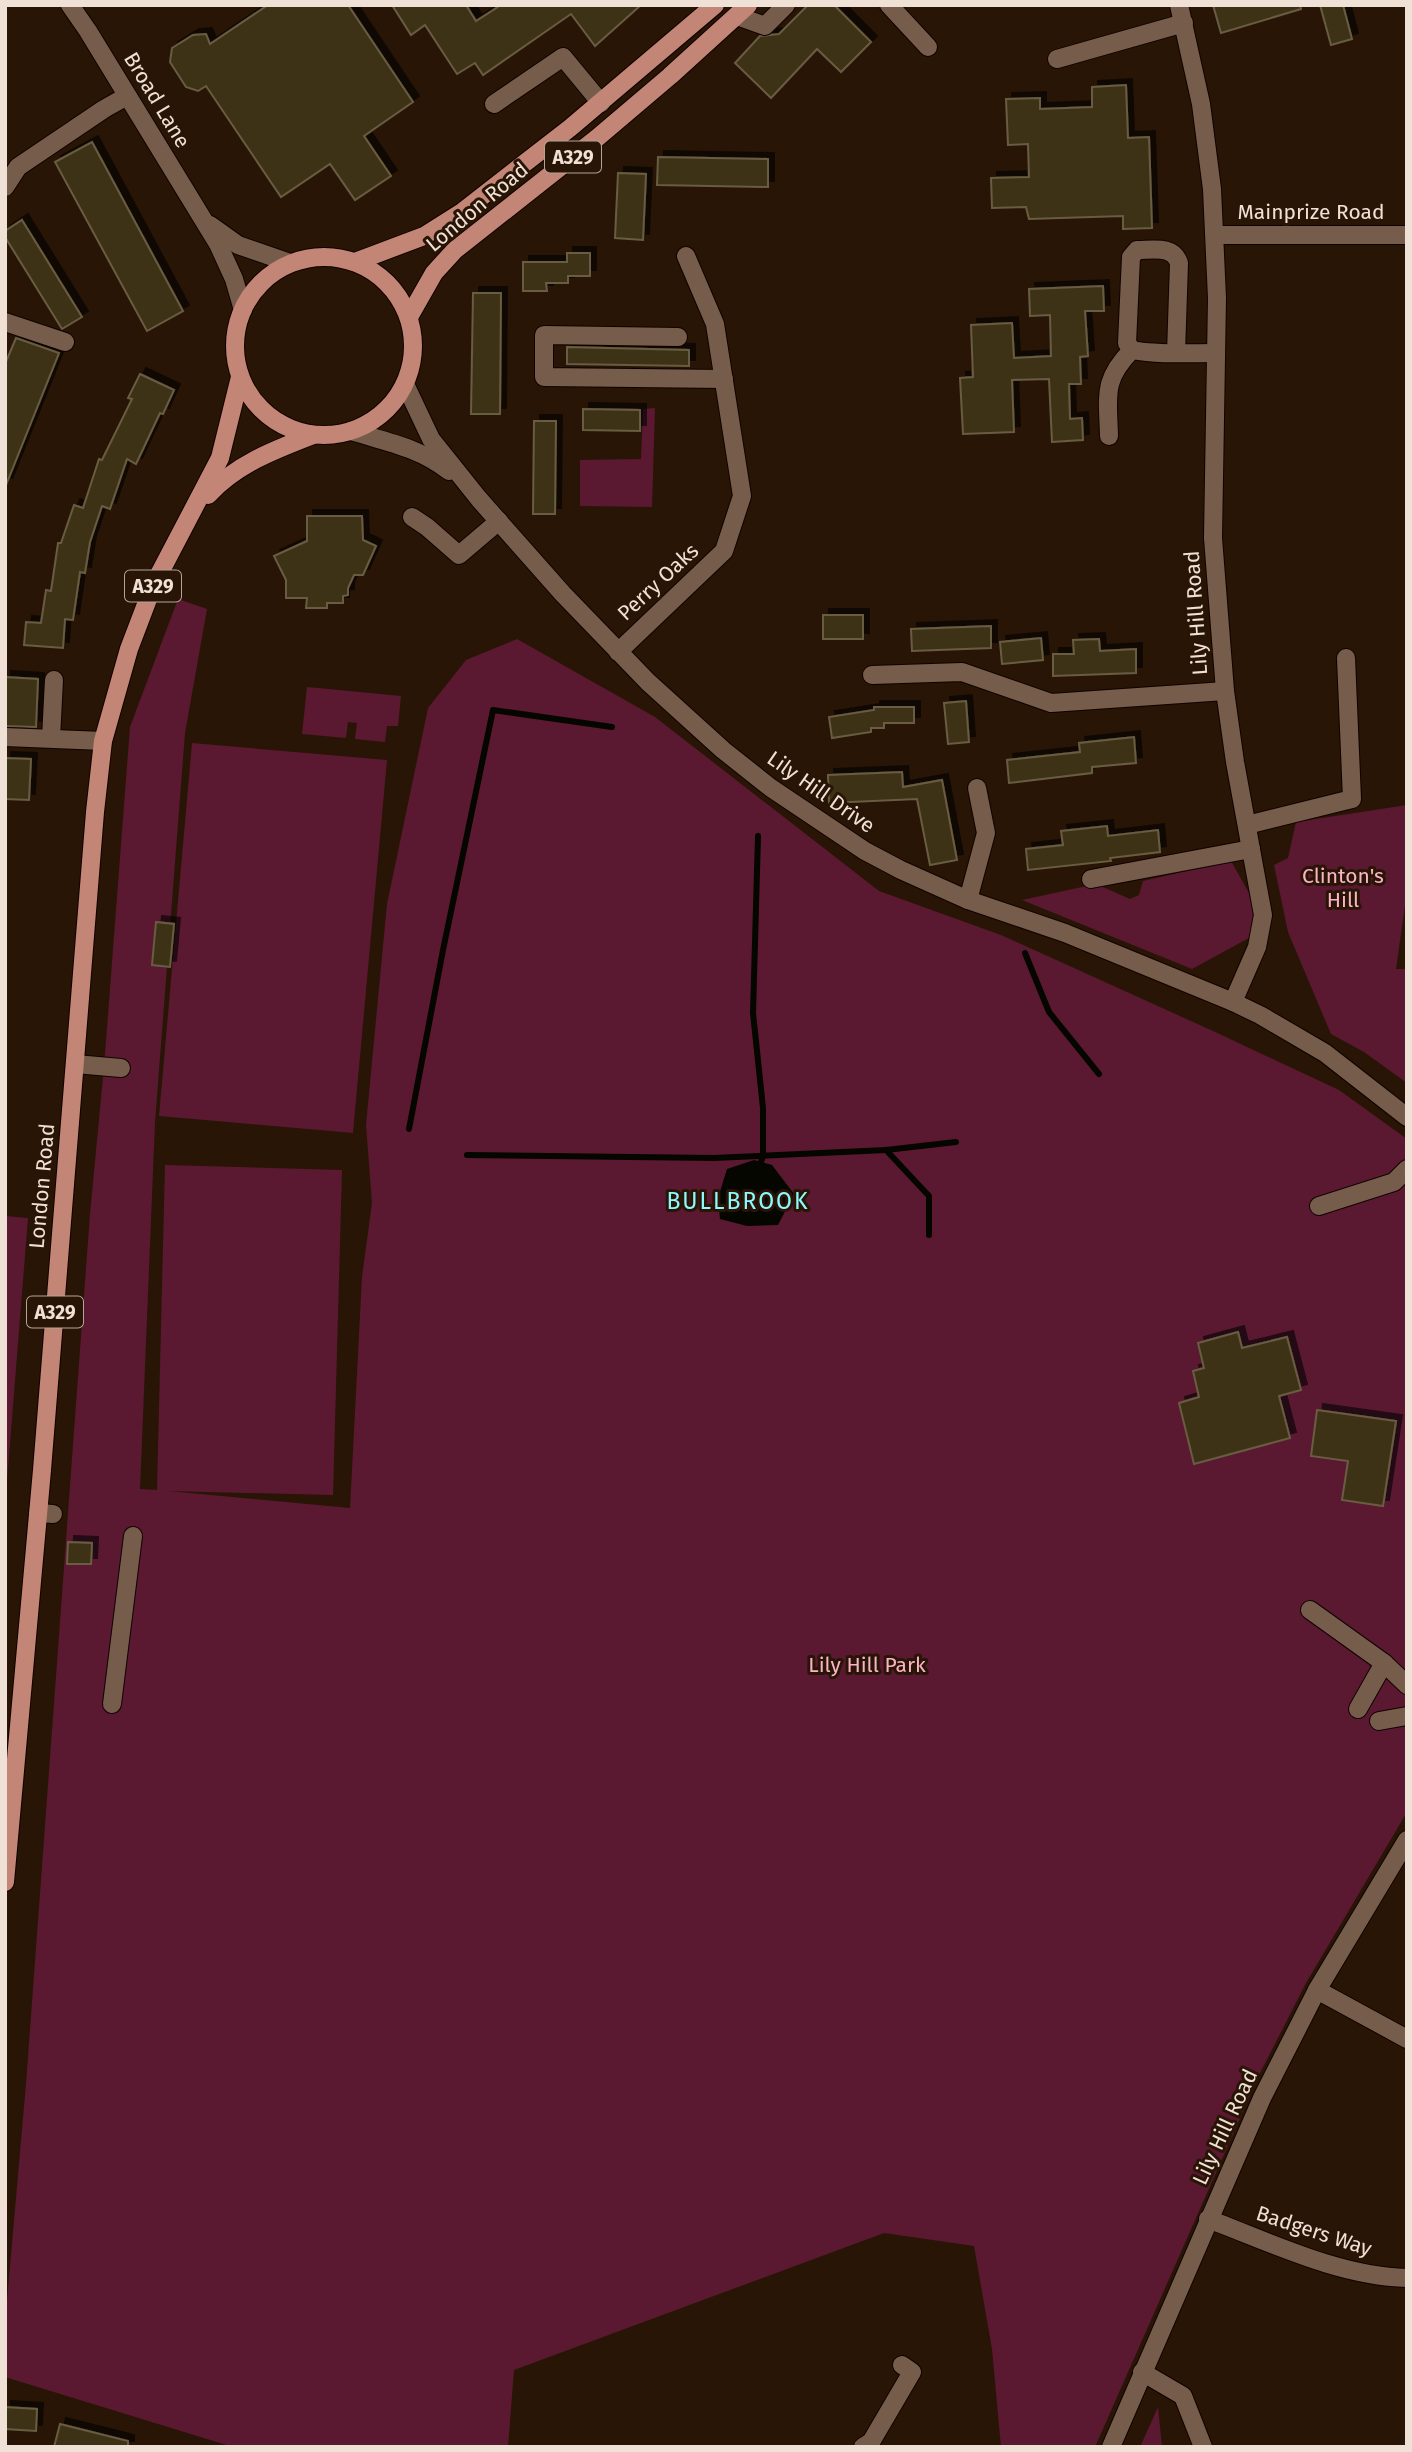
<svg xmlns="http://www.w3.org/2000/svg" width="1412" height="2452" font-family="'Fira Sans',sans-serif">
	<defs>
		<filter id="shadow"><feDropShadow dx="6" dy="-6" stdDeviation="0" flood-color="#0009"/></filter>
	</defs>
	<rect width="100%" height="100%" fill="#291505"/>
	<g fill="#5a1931">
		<polygon points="655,408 652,507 580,506 580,460 641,459 643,409"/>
		<polygon points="178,599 207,609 185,733 155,1122 140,1489 157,1490 165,1165 342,1170 333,1495 168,1491 350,1508 362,1277 372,1203 366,1125 387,904 428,708 466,660 517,639 655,717 879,891 1001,935 1213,1031 1339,1090 1407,1139 1407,1812 1306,1983 1259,2075 1095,2447 1001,2447 992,2349 974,2246 884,2233 514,2370 508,2447 233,2447 5,2377 5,2323 26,2084 90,1214 104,1067 130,727"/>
		<polygon points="307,687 401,696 398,726 387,726 385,742 355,739 357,723 348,722 346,738 302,734"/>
		<polygon points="192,743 387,760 353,1133 159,1116"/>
		<polygon points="1407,805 1407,891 1396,969 1407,969 1407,1083 1364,1052 1331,1034 1288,932 1274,865 1288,858 1296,822"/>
		<polygon points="1231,861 1254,902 1258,933 1192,969 1022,900 1096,884 1130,899 1139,895 1143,881"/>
		<polygon points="5,1216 28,1218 5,1506"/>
		<polygon points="1158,2407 1162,2447 1140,2447"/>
	</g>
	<polygon fill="#050600" points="754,1160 772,1165 794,1194 778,1225 747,1226 720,1219 718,1198 727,1169"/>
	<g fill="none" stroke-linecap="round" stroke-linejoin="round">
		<g stroke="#050600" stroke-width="6">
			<polyline points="758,836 753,1013 763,1108 763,1156 761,1162"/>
			<polyline points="1025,953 1049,1012 1099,1074"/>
			<polyline points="409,1129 443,950 493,710 612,727"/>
			<polyline points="886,1150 929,1196 929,1235"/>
			<polyline points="467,1155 714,1158 886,1150 956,1142"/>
		</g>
	</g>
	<g fill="#3e3216" stroke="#685c42" stroke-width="2" filter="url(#shadow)">
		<polygon points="268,5 348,5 413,102 364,136 391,176 355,200 330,164 281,197 206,86 198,91 186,87 170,62 172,48 193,35 206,34 210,44"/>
		<polygon points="392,5 466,5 476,21 501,5 641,5 595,46 571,14 483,75 475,63 457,74 425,25 411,35"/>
		<polygon points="808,5 834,5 871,42 841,72 817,49 771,98 735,63 760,36 779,34"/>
		<polygon points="1213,5 1300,5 1301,9 1221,33"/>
		<polygon points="1320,5 1343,5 1352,39 1331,45"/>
		<polygon points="1126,85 1128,138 1149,137 1152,228 1123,229 1123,216 1029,219 1026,207 992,208 991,178 1029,177 1028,144 1008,145 1006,99 1040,98 1040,109 1092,107 1092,87"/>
		<polygon points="92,142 183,311 147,331 55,162"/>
		<polygon points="658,157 768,159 768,187 657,185"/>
		<polygon points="618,173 646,174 643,240 615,238"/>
		<polygon points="22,220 82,317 62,329 5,237 5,231"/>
		<polygon points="567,253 590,253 590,276 568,276 568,283 546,283 547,291 523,291 523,262 567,262"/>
		<polygon points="1103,286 1104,311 1085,311 1088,356 1080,357 1081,384 1069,384 1070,419 1082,418 1083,440 1052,442 1049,379 1012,380 1014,432 963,434 960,378 973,377 971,325 1012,323 1014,358 1051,356 1050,315 1030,316 1029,289"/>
		<polygon points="473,293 501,293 500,414 471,414"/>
		<polygon points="16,338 59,353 6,485 5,364"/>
		<polygon points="567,347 689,350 689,366 567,364"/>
		<polygon points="140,374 174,390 163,414 160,413 136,464 127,459 110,509 102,506 90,542 85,573 80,572 73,620 65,619 63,648 24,645 26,622 41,623 46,590 51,591 58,543 61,543 74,505 83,508 99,459 102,460 132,399 128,398"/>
		<polygon points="583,409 640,410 640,431 583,430"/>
		<polygon points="534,421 556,421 555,514 533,514"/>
		<polygon points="307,516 362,516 363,540 376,546 363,575 354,575 348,588 348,595 343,596 343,603 327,603 327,608 306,608 307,598 286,598 286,580 274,556 307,541"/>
		<rect x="823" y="615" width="40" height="24"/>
		<polygon points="991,626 991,648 912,651 911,629"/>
		<polygon points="1041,638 1043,660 1002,664 1000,642"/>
		<polygon points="1099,639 1100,651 1136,649 1136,673 1053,676 1053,654 1074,654 1073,640"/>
		<polygon points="5,677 38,679 36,727 5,726"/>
		<polygon points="966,701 969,742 948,744 944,703"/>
		<polygon points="874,707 914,707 914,723 884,723 884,728 871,728 871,732 832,738 829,717 874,710"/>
		<polygon points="1134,737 1136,763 1092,767 1092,773 1009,783 1007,760 1080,752 1079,743"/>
		<polygon points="5,758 31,759 29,800 5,799"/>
		<polygon points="902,772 903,787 942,780 957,860 930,865 917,799 829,803 828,775"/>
		<polygon points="1107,826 1108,836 1158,830 1160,852 1110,858 1111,861 1028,870 1026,849 1063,845 1061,831"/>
		<polygon points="156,922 174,924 170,967 152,965"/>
		<polygon points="1238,1332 1242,1348 1287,1337 1301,1390 1279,1396 1290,1438 1194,1464 1179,1403 1199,1397 1193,1371 1204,1368 1198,1343"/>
		<polygon points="1317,1410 1396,1421 1383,1506 1342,1500 1348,1461 1311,1456"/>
		<polygon points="68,1542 92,1543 91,1564 67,1564"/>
		<polygon points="5,2407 37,2409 36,2431 5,2429"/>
		<polygon points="60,2424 128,2441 128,2447 54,2447"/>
	</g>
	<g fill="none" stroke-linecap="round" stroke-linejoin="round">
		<g stroke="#110200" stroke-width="20">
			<g id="minor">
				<polyline points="70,5 88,31 218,244 234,279 243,310"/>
				<polyline points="889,5 928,47"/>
				<polyline points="1179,5 1201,104 1212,189 1217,298 1213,538 1225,691 1235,762 1263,915 1257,947 1233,1002"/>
				<polyline points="737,16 765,26 786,5"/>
				<polyline points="1057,59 1184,23"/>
				<polyline points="494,104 563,57 601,103"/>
				<polyline points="5,187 18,167 104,109 127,96"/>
				<polyline points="210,225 238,245 290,263"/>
				<polyline points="1215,235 1407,235"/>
				<polyline points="5,322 65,342"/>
				<polyline points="678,337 544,335 544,377 724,379"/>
				<path d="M1176,353L1179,263C1173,245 1153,250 1137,250L1131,257L1127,343L1132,350C1159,355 1188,353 1216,353"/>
				<polyline points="405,384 431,439 479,499 563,594 648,682 723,750 771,788 865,851 901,870 968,900 1065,933 1233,1002 1260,1015 1325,1053 1407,1117"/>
				<path d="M351,431C387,442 420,448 449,471"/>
				<path d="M1109,436C1108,396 1102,380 1132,350"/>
				<polyline points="412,517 427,527 459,555 499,521"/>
				<polyline points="618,652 724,551 742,496 715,324 686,256"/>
				<polyline points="872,675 962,672 1051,703 1225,691"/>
				<polyline points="5,737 103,741"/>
				<polyline points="51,738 54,680"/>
				<polyline points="1247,825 1352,799 1346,658"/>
				<polyline points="1091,879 1251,849"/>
				<polyline points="968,900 986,833 977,788"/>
				<polyline points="75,1064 121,1068"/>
				<polyline points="1319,1206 1394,1182 1407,1169"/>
				<polyline points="38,1513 53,1514"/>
				<polyline points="1310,1610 1384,1663 1407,1685"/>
				<polyline points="112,1704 133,1536"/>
				<polyline points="1358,1709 1384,1663"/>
				<polyline points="1379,1721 1407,1716"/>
				<polyline points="1317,1990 1407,2039"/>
				<path d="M1208,2219C1272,2243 1338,2276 1407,2278"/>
				<polyline points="1142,2372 1183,2396 1203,2447"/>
				<polyline points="863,2447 871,2442 912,2372 902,2365"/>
				<polyline points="1111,2447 1262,2098 1317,1990 1407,1840"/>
			</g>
		</g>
		<g stroke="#110200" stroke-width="20">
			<g id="major">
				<circle cx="324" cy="346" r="89"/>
				<polyline points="355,262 424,236 462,212 570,128 715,5"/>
				<polyline points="409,317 434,273 455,250 597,138 670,76 748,5"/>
				<path d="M208,495C237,464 274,450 313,435"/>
				<polyline points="5,1882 42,1470 95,812 103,741 129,649 153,586 220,458 240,377"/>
			</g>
		</g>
		<use href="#minor" stroke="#765d4b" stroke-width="18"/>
		<use href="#major" stroke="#c28576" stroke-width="18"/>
	</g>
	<g text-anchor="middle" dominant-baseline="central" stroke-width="6" stroke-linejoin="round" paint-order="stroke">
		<g fill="#291505" stroke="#b4a498" stroke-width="2">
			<rect x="545" y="141.5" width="56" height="31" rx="5"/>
			<rect x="125" y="570.5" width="56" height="31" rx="5"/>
			<rect x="27" y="1296.5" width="56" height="31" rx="5"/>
		</g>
		<g font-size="19" font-weight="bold" fill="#f0e1d7">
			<text x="573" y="157">A329</text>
			<text x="153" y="586">A329</text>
			<text x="55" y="1312">A329</text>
		</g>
		<g font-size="21" fill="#f0e1d7" stroke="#291505">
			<text transform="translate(157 100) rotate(59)">Broad Lane</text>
			<text transform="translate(477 207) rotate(-40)">London Road</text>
			<text x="1311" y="212">Mainprize Road</text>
			<text transform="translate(658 582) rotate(-43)">Perry Oaks</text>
			<text transform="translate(1196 613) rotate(-94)">Lily Hill Road</text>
			<text transform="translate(821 792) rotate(35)">Lily Hill Drive</text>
			<text transform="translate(42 1186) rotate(-85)">London Road</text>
			<text transform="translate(1225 2127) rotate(-65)">Lily Hill Road</text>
			<text transform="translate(1314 2231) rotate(18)">Badgers Way</text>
		</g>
		<g font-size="21" fill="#fbb2c6" stroke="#291505">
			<text x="1343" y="876">Clinton's<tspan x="1343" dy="24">Hill</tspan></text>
			<text x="867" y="1665">Lily Hill Park</text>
		</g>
		<g font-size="23" letter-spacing="2" fill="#8df8ff" stroke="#291505">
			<text x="738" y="1201">BULLBROOK</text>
		</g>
	</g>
	<rect width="1412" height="2452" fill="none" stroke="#f0e1d7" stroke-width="14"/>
</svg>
